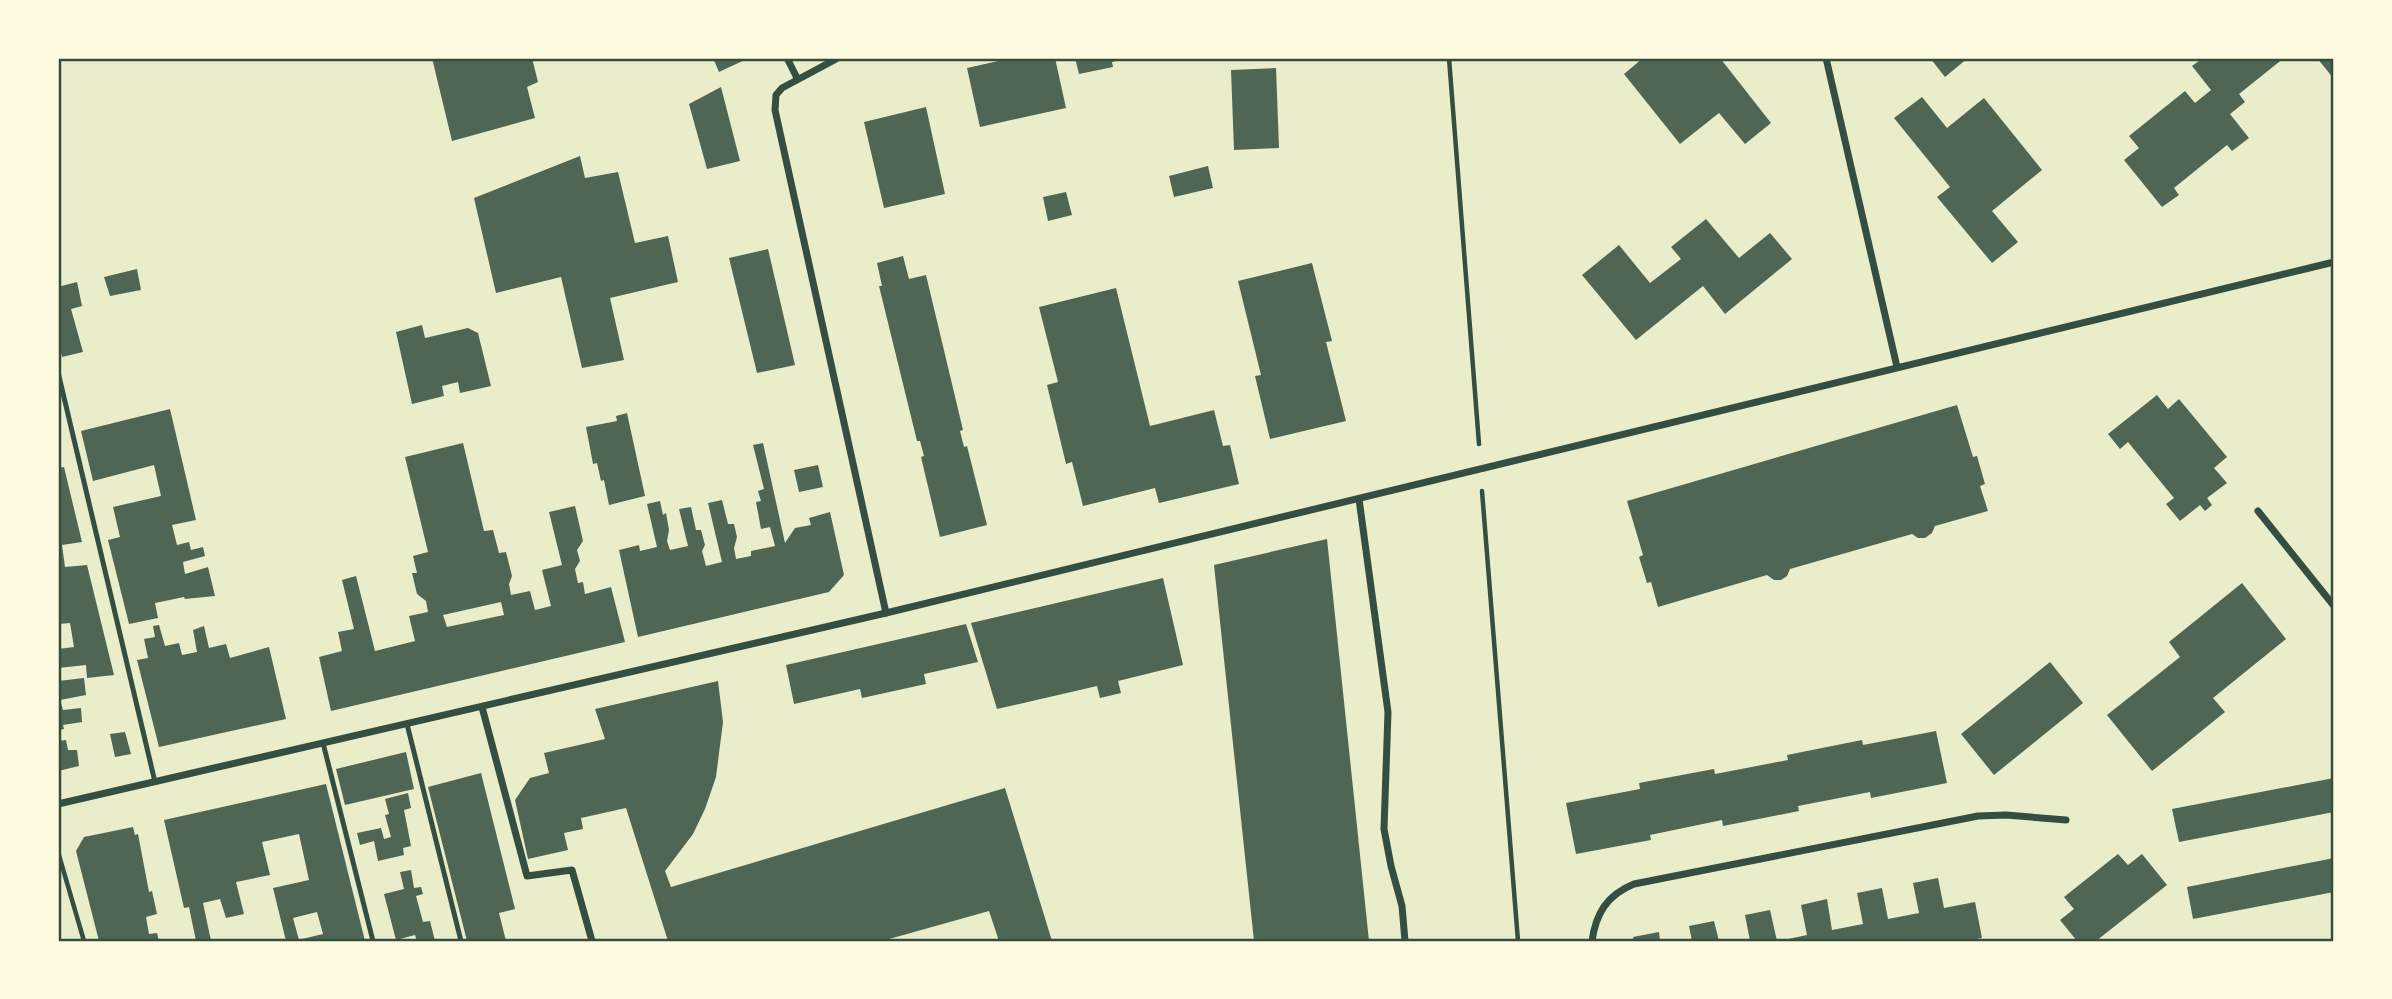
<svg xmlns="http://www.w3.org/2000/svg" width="2392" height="999" font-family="'Fira Sans',sans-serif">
	<rect width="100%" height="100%" fill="#e9edc9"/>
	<g fill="#4f6655" fill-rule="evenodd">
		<polygon points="432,58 532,58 538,82 527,87 535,118 452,141"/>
		<polygon points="713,58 749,58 719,72"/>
		<polygon points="1012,58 1055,58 1066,108 980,127 967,68"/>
		<polygon points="1075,58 1124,58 1124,59 1112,62 1113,67 1079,74"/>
		<polygon points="1643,58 1720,58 1771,123 1745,144 1719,113 1680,144 1624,74"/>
		<polygon points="1930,58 1968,58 1945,77"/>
		<polygon points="2203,58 2284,58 2239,94 2245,102 2230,114 2249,138 2232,151 2227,145 2174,188 2179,195 2162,207 2124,160 2139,148 2129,136 2185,91 2195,103 2211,90 2192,66"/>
		<polygon points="2317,58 2334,58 2334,79"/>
		<polygon points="1276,68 1279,148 1234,150 1231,70"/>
		<polygon points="721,87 740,161 707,169 689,104"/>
		<polygon points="1922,97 1947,128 1984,98 2042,170 1992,211 2018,242 1992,263 1937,197 1950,187 1894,118"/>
		<polygon points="926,107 945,194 884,208 864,122"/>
		<polygon points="580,156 585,178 618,172 635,243 668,236 678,282 610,298 624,360 582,368 561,277 496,293 474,198"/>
		<polygon points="1208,166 1213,188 1174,197 1169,176"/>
		<polygon points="1066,192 1072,215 1048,221 1043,197"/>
		<polygon points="1706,219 1739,258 1770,233 1792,259 1725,314 1703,286 1636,340 1582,275 1619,245 1650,283 1681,259 1671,247"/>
		<polygon points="768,249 795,365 757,373 729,258"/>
		<polygon points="903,256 909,279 926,275 963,430 960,431 964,447 967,446 987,525 940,537 921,457 924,456 920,441 917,441 879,286 882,286 877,263"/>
		<polygon points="1312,263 1332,341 1326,342 1346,421 1270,439 1255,376 1261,375 1238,281"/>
		<polygon points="137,269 141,290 110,296 104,277"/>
		<polygon points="77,282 82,306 71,309 83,352 62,357 58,340 58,287"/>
		<polygon points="1116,288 1150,426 1214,410 1223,446 1230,445 1239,484 1159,503 1155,488 1083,506 1072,462 1066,464 1047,385 1058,382 1039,307"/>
		<polygon points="422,325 425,338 468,328 478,333 491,386 460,393 458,382 442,386 444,396 412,404 396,332"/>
		<polygon points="2157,395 2168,409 2179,399 2227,457 2214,468 2227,483 2207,498 2212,505 2205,511 2200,505 2180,521 2166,504 2174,498 2128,442 2120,449 2108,434"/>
		<polygon points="1957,405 1973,457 1977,456 1985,484 1980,486 1988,511 1935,526 1932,533 1925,538 1918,538 1912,534 1790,569 1787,576 1781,580 1774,580 1767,575 1658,607 1651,582 1647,583 1639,557 1643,555 1627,501"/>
		<polygon points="170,409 196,520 172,525 177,545 189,542 191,550 203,547 205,556 183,562 185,574 208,567 215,596 185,599 184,597 155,603 158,618 129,624 108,540 120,537 113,507 161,496 154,465 93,481 81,431"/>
		<polygon points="627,413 645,496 609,505 604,480 601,481 597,463 593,464 586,427 617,421 616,416"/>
		<path d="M463,443L484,531L493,530L499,553L506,552L512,576L509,584L511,595L530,591L535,610L551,606L542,570L562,565L549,512L575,506L583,541L577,550L580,561L575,569L578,583L583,582L585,594L611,587L625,642L331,711L319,657L342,651L338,632L354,629L342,580L356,576L375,651L415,641L409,616L428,612L426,601L417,594L412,573H417L413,556L428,552L405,457ZM501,602L504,615L447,627L443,615Z"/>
		<polygon points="763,443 785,543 795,528 811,525 809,518 830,512 844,575 829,592 638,637 619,550 639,545 640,551 657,547 647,504 660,501 663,515 666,513 669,530 667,541 670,550 688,546 679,509 691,507 696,530 701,530 705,545 702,551 706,566 722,562 708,503 722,500 728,524 734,524 737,537 734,548 736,559 751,556 751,551 775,546 770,527 761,529 756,502 761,501 758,491 764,489 753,445"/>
		<polygon points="818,465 823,487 799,492 794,470"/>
		<polygon points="64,467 82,542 62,545 65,567 87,565 114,675 87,678 86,665 58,668 58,649 74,647 70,623 58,624 58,468"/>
		<polygon points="1327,539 1369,941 1254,941 1214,565"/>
		<polygon points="1163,578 1183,665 1118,681 1121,693 1100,698 1097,686 997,709 971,623"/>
		<polygon points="2242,583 2286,639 2213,698 2225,712 2152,771 2107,715 2180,657 2169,642"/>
		<polygon points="966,624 978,662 924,674 926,684 862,698 860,689 794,704 786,665"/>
		<polygon points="159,625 165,646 179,643 182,655 197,652 193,630 204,626 209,648 226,644 230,658 269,647 286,719 159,747 137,660 148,658 144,639 155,637 153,626"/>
		<polygon points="2050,662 2083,703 1994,775 1961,734"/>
		<polygon points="84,678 86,695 60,700 63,710 81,708 82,722 63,725 64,729 58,730 58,681"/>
		<polygon points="718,681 723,722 716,777 705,809 693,834 665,871 671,887 1005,788 1052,941 999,941 989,911 882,941 668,941 626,808 581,818 583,829 564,833 568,850 528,859 515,800 530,778 549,773 544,753 605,739 595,709"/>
		<polygon points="1936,731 1947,783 1871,798 1870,792 1798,806 1799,811 1723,826 1722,820 1650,835 1651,840 1576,854 1566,803 1640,789 1639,783 1714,769 1715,774 1788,760 1787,755 1862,740 1863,745"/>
		<polygon points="125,732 131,754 115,757 110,734"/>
		<polygon points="66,740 68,750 77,750 79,766 58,771 58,741"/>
		<polygon points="406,752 414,789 345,805 336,769"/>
		<polygon points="481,773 515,909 499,913 506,941 467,941 428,787"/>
		<polygon points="2334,778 2334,812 2179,842 2172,809"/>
		<polygon points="326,784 365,941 303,941 302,939 323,934 317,912 293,918 299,940 286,941 273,888 309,880 299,834 262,842 270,875 236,882 244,914 226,918 220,899 203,903 211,941 196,941 189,907 184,908 164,820"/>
		<polygon points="408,793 411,808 404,810 411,846 403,848 404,855 378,861 374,841 360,845 357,833 381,828 384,839 391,837 385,815 389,814 385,799"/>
		<polygon points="133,827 135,835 138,834 149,892 152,891 157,914 146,917 149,934 157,933 159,941 99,941 76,851 84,837"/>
		<polygon points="2118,854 2128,865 2142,854 2167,885 2096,941 2077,941 2060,920 2074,909 2064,897"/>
		<polygon points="2334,858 2334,892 2193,919 2187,887"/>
		<polygon points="411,870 414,888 421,887 423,894 416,896 423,922 430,921 435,941 417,941 415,935 396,940 384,894 404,889 400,872"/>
		<polygon points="1938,878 1944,908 1975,902 1982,938 1965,941 1779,941 1807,935 1801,905 1827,899 1832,930 1863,924 1857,893 1882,888 1888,919 1919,913 1913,883"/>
		<polygon points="1770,910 1777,941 1750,941 1745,915"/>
		<polygon points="1714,921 1719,941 1692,941 1689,926"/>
		<polygon points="1659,932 1660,941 1634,941 1633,937"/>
	</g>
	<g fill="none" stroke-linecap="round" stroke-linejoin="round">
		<g stroke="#344e41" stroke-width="4.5">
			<polyline points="1449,58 1479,444"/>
			<polyline points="1482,491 1518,941"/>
			<polyline points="58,852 84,941"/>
		</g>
		<g stroke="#344e41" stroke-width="5">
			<polyline points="58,372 155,782"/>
			<polyline points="407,724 461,941"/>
			<polyline points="323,743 373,941"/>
		</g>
		<g stroke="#344e41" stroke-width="7">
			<polyline points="787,58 797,78"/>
			<polyline points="838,58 782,88 776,95 775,110 886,613"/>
			<polyline points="1826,58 1897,367"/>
			<polyline points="1359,499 1388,712 1384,829 1391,866 1402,906 1405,941"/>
			<polyline points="2258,511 2334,606"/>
			<polyline points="482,707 527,876 572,870 592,941"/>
			<polyline points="58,804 886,613 2334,262"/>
			<path d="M1592,941C1596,913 1607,895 1634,884L1978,816L2006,815L2066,820"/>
		</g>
	</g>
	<rect width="2392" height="999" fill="none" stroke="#fefae0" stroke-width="119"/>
	<rect x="60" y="60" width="2272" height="880" fill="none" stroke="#344e41" stroke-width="2.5"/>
</svg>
